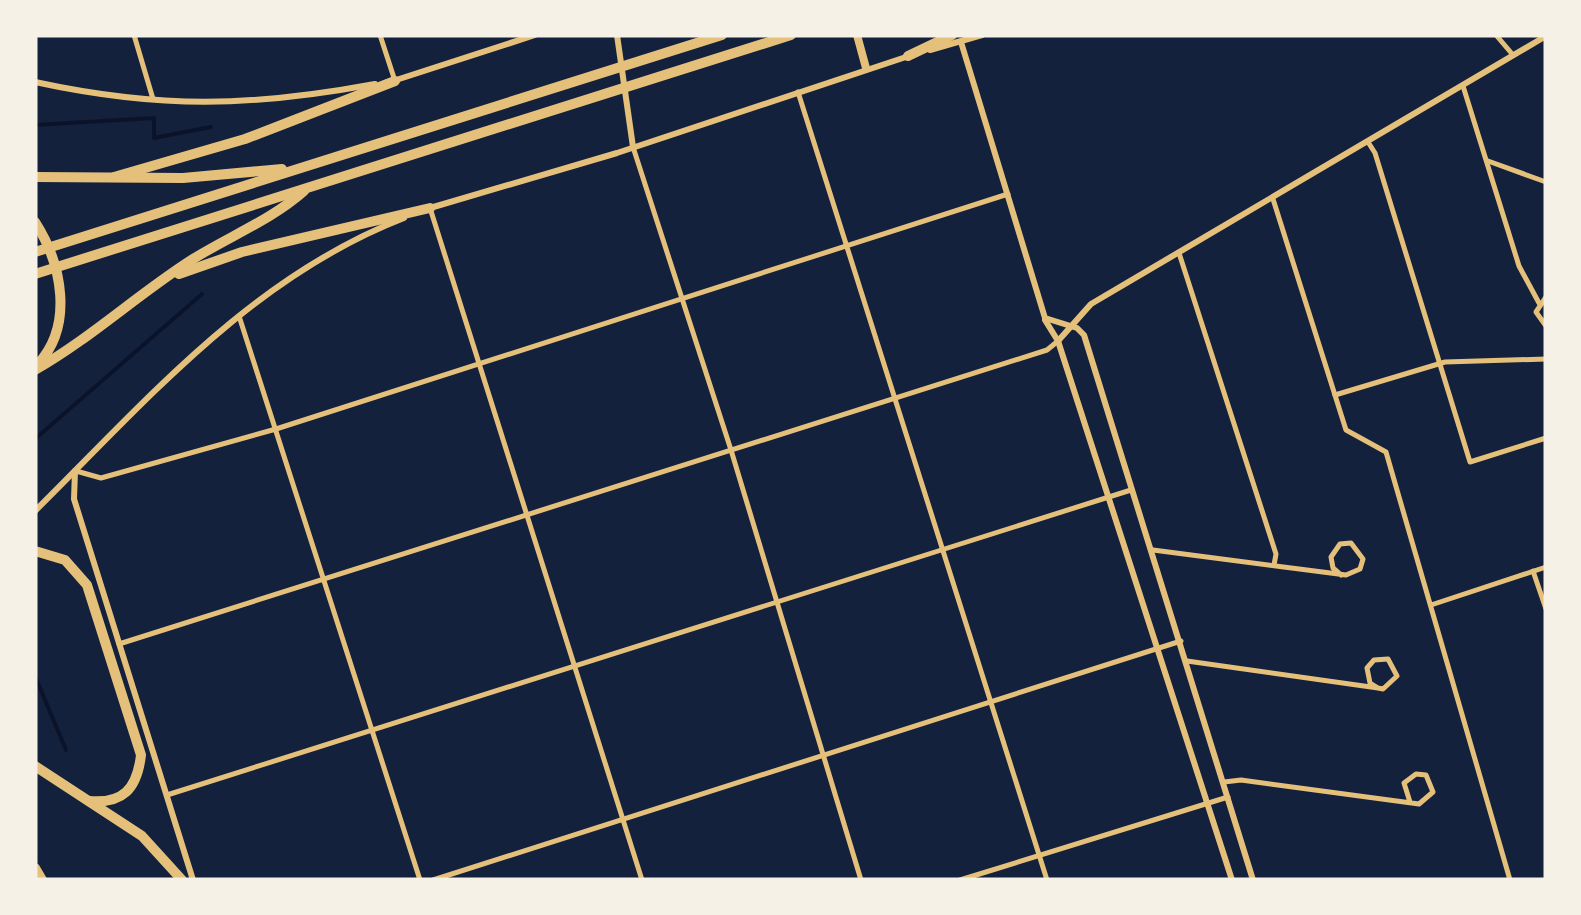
<svg xmlns="http://www.w3.org/2000/svg" width="1581" height="915" font-family="'Fira Sans Condensed',sans-serif">
	<rect width="100%" height="100%" fill="#14213d"/>
	<g fill="none" stroke-linecap="round" stroke-linejoin="round">
		<g stroke="#0b132b" stroke-width="4">
			<polyline points="35,125 154,118 154,138 211,127"/>
			<polyline points="35,439 202,294"/>
			<polyline points="35,676 66,750"/>
		</g>
		<g stroke="#e5c07b" stroke-width="5">
			<polyline points="134,35 153,99"/>
			<polyline points="380,35 395,81"/>
			<polyline points="1496,35 1513,55"/>
			<polyline points="1463,86 1519,266 1539,303"/>
			<polyline points="798,92 1047,880"/>
			<polyline points="1368,142 1375,153 1470,462 1546,438"/>
			<polyline points="633,147 731,450 861,880"/>
			<polyline points="1488,161 1546,182"/>
			<polyline points="1273,199 1346,430 1386,452 1510,880"/>
			<polyline points="430,208 642,880"/>
			<polyline points="1179,253 1276,554 1274,565"/>
			<polyline points="1546,297 1536,312 1546,326"/>
			<polyline points="239,316 420,880"/>
			<polyline points="1335,395 1445,362 1546,359"/>
			<polyline points="76,471 101,478 276,429 1008,194"/>
			<polyline points="1153,550 1346,575 1360,569 1363,559 1351,543 1340,544 1331,557 1333,568 1341,575"/>
			<polyline points="1533,571 1546,609"/>
			<polyline points="1431,605 1546,567"/>
			<polyline points="119,644 1047,350 1058,341"/>
			<polyline points="1187,661 1378,688 1383,689 1397,676 1388,659 1374,660 1367,668 1370,683 1378,688"/>
			<polyline points="1224,782 1241,780 1419,804 1433,792 1426,775 1416,774 1404,783 1410,802"/>
			<polyline points="167,795 1131,490"/>
			<polyline points="433,880 1181,641"/>
			<polyline points="960,880 1228,797"/>
		</g>
		<g stroke="#e5c07b" stroke-width="6">
			<polyline points="617,35 633,147"/>
			<polyline points="961,42 1045,318 1077,328 1084,335 1253,880"/>
			<polyline points="930,50 982,35"/>
			<polyline points="393,81 535,35"/>
			<path d="M35,82C160,109 251,107 375,84"/>
			<polyline points="430,208 617,153 909,56"/>
			<polyline points="1045,320 1058,341 1232,880"/>
			<polyline points="1058,341 1091,304 1546,36"/>
			<polyline points="75,471 74,499 193,880"/>
			<path d="M35,511C148,399 252,277 404,218"/>
		</g>
		<polyline stroke="#e5c07b" stroke-width="8" points="857,35 866,68"/>
		<g stroke="#e5c07b" stroke-width="10">
			<polyline points="908,56 952,35"/>
			<polyline points="35,177 183,178 282,169"/>
			<polyline points="114,177 245,139 395,81"/>
			<path d="M35,222C62,264 74,325 38,364"/>
			<polyline points="35,252 722,35"/>
			<polyline points="35,274 791,35"/>
			<polyline points="179,274 242,252 430,208"/>
			<path d="M35,370C91,338 138,294 193,259C230,236 271,220 304,191"/>
			<path d="M35,551L65,560L87,585L141,755C137,789 123,804 89,801"/>
			<polyline points="35,766 142,836 182,880"/>
			<polyline points="35,868 42,880"/>
		</g>
	</g>
	<rect width="1581" height="915" fill="none" stroke="#f6f1e7" stroke-width="75"/>
</svg>
